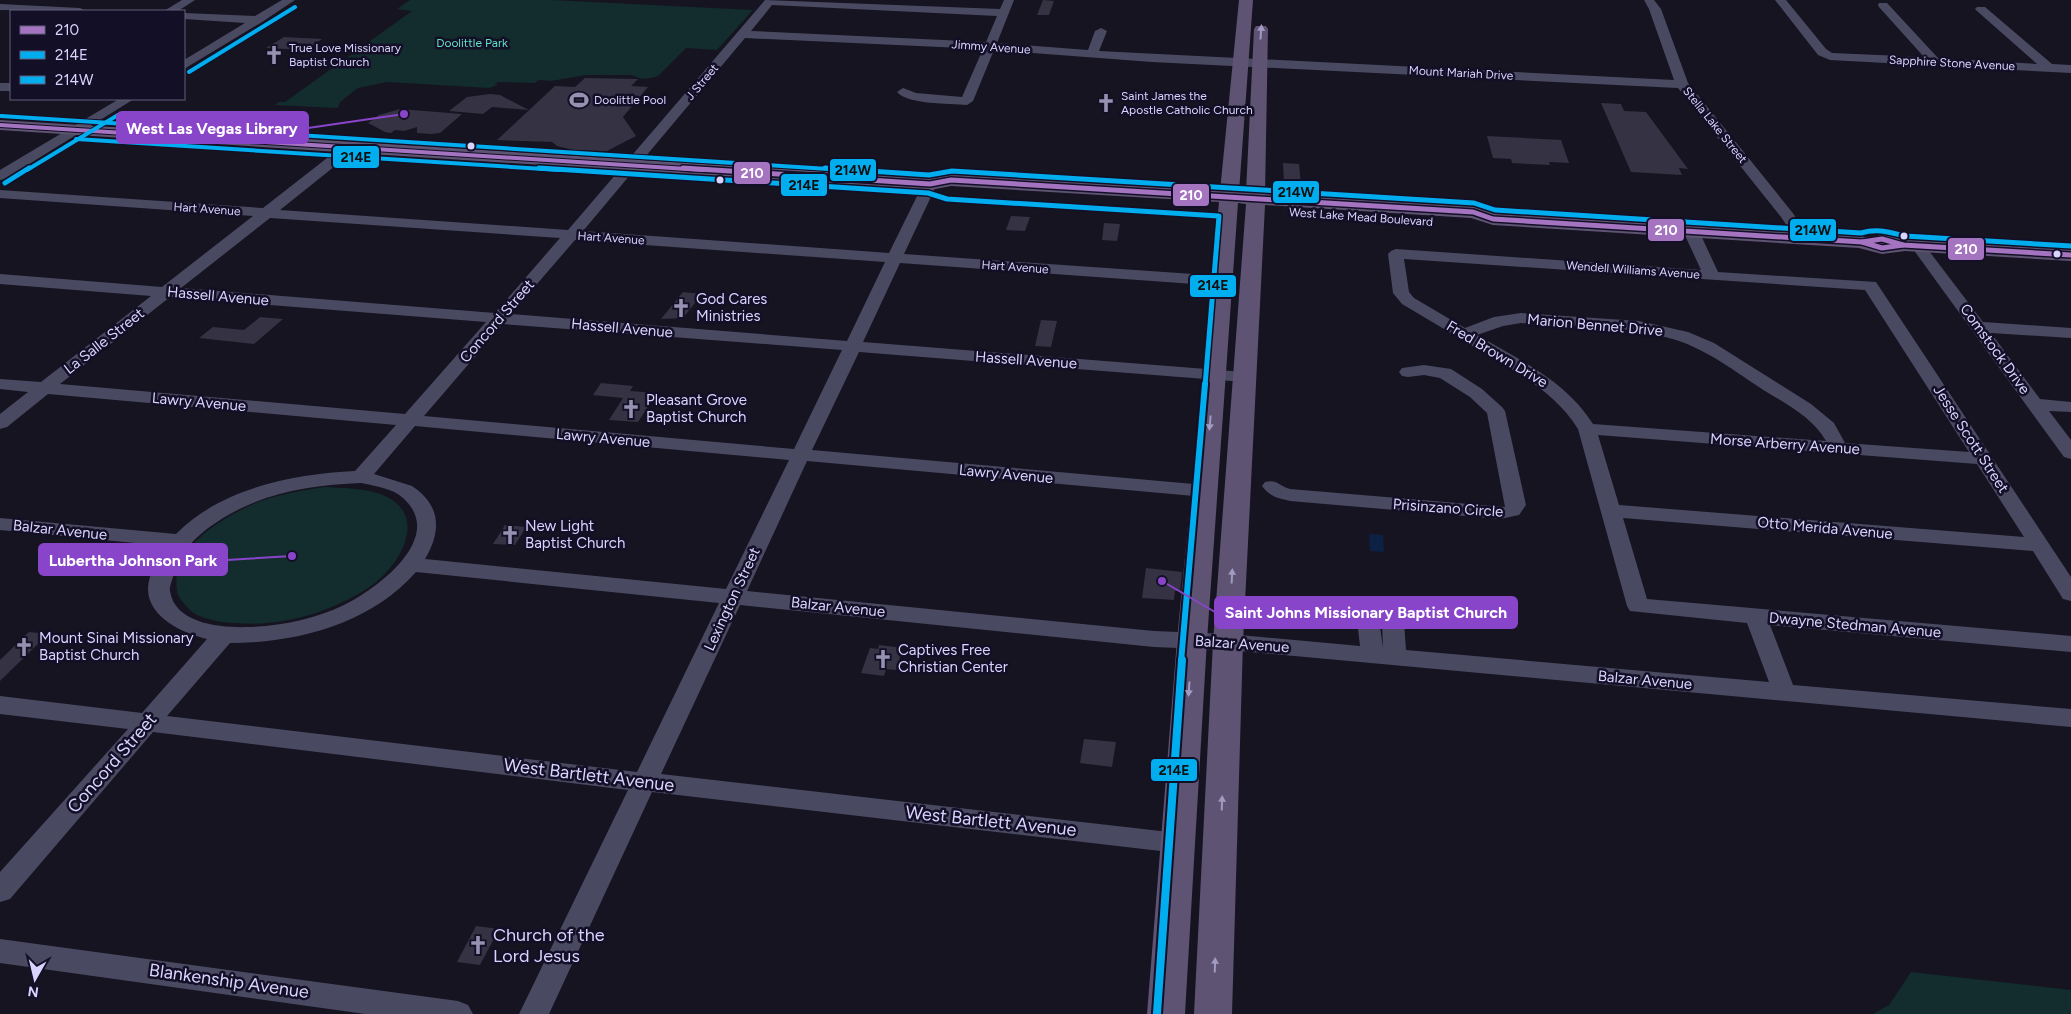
<svg xmlns="http://www.w3.org/2000/svg" width="2071" height="1014" font-family="Figtree,sans-serif">
	<rect width="100%" height="100%" fill="#161421"/>
	<g fill="#132c2d">
		<polygon points="410,0 551,0 753,10 717,50 686,48 658,76 651,78 642,79 631,75 586,75 551,81 539,80 535,83 498,82 495,84 498,85 489,88 387,82 358,88 340,102 338,108 274,105 279,102 285,102 412,11 397,9"/>
		<path d="M324,487C343,488 362,488 380,494C432,513 400,567 368,588C329,613 282,627 235,623C223,623 198,619 189,609C185,605 177,596 177,591C170,549 219,520 251,505C274,495 299,491 324,487Z"/>
		<polygon points="1911,972 2071,990 2071,1014 1873,1014 1889,1005"/>
	</g>
	<polygon fill="#0d2144" points="1369,534 1383,535 1384,552 1370,551"/>
	<g fill="#343243">
		<polygon points="1043,0 1054,1 1049,15 1037,15"/>
		<polygon points="284,37 322,39 305,50 266,48"/>
		<polygon points="585,78 638,79 631,86 648,87 623,117 636,136 607,151 573,150 557,146 552,142 497,140 555,86 575,87"/>
		<polygon points="490,94 500,95 529,110 492,107 483,114 449,111 467,97"/>
		<polygon points="1601,103 1621,104 1624,111 1646,112 1688,169 1679,168 1682,175 1631,172"/>
		<polygon points="400,109 462,114 440,133 431,134 417,133 417,127 404,131 395,130 391,133 385,132 368,123 379,115"/>
		<polygon points="1487,136 1561,140 1569,163 1549,162 1550,165 1512,163 1511,159 1493,158"/>
		<polygon points="1283,163 1299,164 1301,185 1284,184"/>
		<polygon points="1011,216 1030,217 1025,231 1006,230"/>
		<polygon points="1104,223 1120,224 1117,241 1102,240"/>
		<polygon points="683,292 702,294 683,318 661,319"/>
		<polygon points="260,317 283,319 254,344 199,338 213,327 244,330"/>
		<polygon points="1041,320 1057,321 1051,347 1035,346"/>
		<polygon points="601,383 633,386 630,391 657,393 638,422 609,420 623,398 593,395"/>
		<polygon points="505,525 526,527 515,545 493,544"/>
		<polygon points="1146,568 1182,572 1180,591 1175,591 1174,600 1142,598"/>
		<polygon points="29,632 48,634 0,681 0,660"/>
		<polygon points="879,645 903,648 896,670 886,669 884,676 861,673 870,648 878,649"/>
		<polygon points="1084,739 1116,742 1112,767 1080,763"/>
		<polygon points="476,926 499,929 480,965 457,962"/>
	</g>
	<g fill="none" stroke-linecap="round" stroke-linejoin="round">
		<g fill="#4a4962" fill-rule="evenodd">
			<polygon points="182,0 195,0 178,11 164,11"/>
			<polygon points="282,0 295,0 262,22 184,69 184,60 245,23 184,19 184,13 255,16"/>
			<path d="M765,0L1000,9L1004,0H1014L997,43L1088,50L1095,31L1101,28L1107,31L1099,51L1674,80L1649,9L1644,0H1654L1661,9L1688,83L1792,212L1811,239L1808,242H1798L1781,217L1678,88L1152,62L994,50L973,101L967,105C949,103 908,105 897,92L903,88L916,93L962,97L983,49L745,38L583,231L889,253L923,184L925,181H935L937,184L904,254L1222,276L1228,278L1230,281L1228,284L1222,286L900,263L863,342L1244,372L1250,373L1253,377L1250,381L1244,382L859,352L812,450L1205,485L1212,487L1215,491L1212,495L1205,497L807,461L747,591L1154,631L1228,634L1360,646L1357,620L1360,615L1368,613L1376,615L1379,620L1383,648L1382,622L1385,617L1393,615L1401,617L1404,622L1406,650L1769,682L1747,623L1630,611L1627,606L1578,429C1555,392 1518,373 1482,352C1456,336 1429,320 1402,304L1393,293L1388,254L1391,251L1396,249L1701,270L1683,231L1686,228H1696L1699,231L1718,272L1876,282L2071,577V601L2063,599L2033,551L1623,518L1647,599L2071,636V652L1770,625L1793,685L2071,709V727L1228,650L1154,647L740,605L661,774L1178,833L1187,836L1191,843L1187,850L1178,853L652,792L549,1014H519L628,790L153,732L10,899L0,902V872L128,729L0,714V696L142,713L207,639C185,634 148,618 148,589C148,575 158,558 166,546L0,530V518L176,534C221,488 294,474 355,471L396,425L48,394L7,427L0,429V414L28,392L0,389V379L41,382L151,296L0,284V274L162,287L253,216L0,198V190L263,208L345,144L350,143L357,147L355,150L280,210L568,230ZM772,5L997,16L986,42L751,31ZM270,218L560,238L495,313L181,288ZM575,240L885,262L847,341L511,314ZM1404,259L1865,290L1969,452L1845,443L1834,423L1811,404L1714,343L1688,332L1639,321L1521,313L1494,317L1465,328L1414,298L1409,292ZM170,297L486,322L405,414L60,384ZM1521,323C1571,326 1628,325 1676,340C1708,350 1737,373 1765,391C1788,405 1813,418 1826,441L1593,424C1566,381 1520,360 1477,335L1503,326ZM503,324L842,350L794,449L424,416ZM415,426L789,460L726,589L425,559C441,532 442,506 412,486L374,474ZM1598,435L1977,464L2024,537L1619,505ZM361,483C375,486 392,488 403,498C447,537 377,589 344,605C315,619 282,626 249,627C224,628 175,625 170,591C169,587 172,581 173,577C178,553 197,535 217,522C260,493 310,485 361,483ZM416,572L719,603L637,772L167,716L230,643C297,643 370,624 416,572Z"/>
			<polygon points="1775,0 1786,0 1826,49 1832,53 1924,57 1879,7 1878,5 1879,3 1887,3 1938,58 2037,64 1977,11 1975,9 1977,7 1985,7 2052,64 2071,65 2071,73 1830,60 1818,55"/>
			<polygon points="0,4 80,8 86,11 0,10"/>
			<rect x="0" y="83" width="11" height="8"/>
			<polygon points="119,99 134,99 5,179 0,180 0,170"/>
			<polygon points="1918,241 1923,243 1983,322 2071,328 2071,338 1991,333 2040,399 2071,402 2071,412 2049,411 2071,440 2071,459 2064,457 1913,249 1910,246 1913,243"/>
			<path d="M1424,365L1451,369L1482,389L1502,407L1505,411L1526,505L1519,515L1500,519L1290,501C1278,498 1270,497 1262,486L1265,482C1277,479 1279,486 1290,489L1505,507L1487,413L1470,397L1440,378L1424,375L1408,377L1402,376L1399,372L1402,368Z"/>
			<polygon points="0,939 458,1001 468,1005 473,1014 365,1014 0,963"/>
		</g>
		<polygon fill="#5e5373" fill-rule="evenodd" points="1239,0 1253,0 1239,192 1246,192 1254,29 1256,26 1266,26 1268,29 1265,194 1473,206 1495,213 1862,236 1877,241 1876,239 1879,235 1886,233 1905,239 2071,249 2071,261 1905,251 1882,254 1859,248 1493,225 1471,218 1265,205 1243,642 1232,1014 1194,1014 1213,642 1246,204 1238,203 1207,640 1185,1014 1147,1014 1177,640 1219,202 951,186 930,190 0,130 0,120 930,178 951,174 1220,191"/>
		<g stroke="#130f26" stroke-width="6">
			<polyline id="bus-1-far1" points="0,125 703,170"/>
		</g>
		<g stroke="#130f26" stroke-width="8">
			<g id="bus-1">
				<polyline points="683,168 930,184 951,180 1473,212 1493,219 1862,242 1882,248 1903,245"/>
				<polyline points="1862,242 1882,239 1903,245 2071,255"/>
			</g>
		</g>
		<g stroke="#130f26" stroke-width="6">
			<g id="bus-2-far3">
				<polyline points="189,72 295,7"/>
				<polyline points="76,139 559,170"/>
				<polyline points="27,170 118,115"/>
			</g>
		</g>
		<g stroke="#130f26" stroke-width="8">
			<g id="bus-2-far2">
				<polyline points="539,168 928,193 947,199 1219,216 1205,386"/>
				<polyline points="5,183 29,168"/>
			</g>
		</g>
		<g stroke="#130f26" stroke-width="10">
			<polyline id="bus-2-far1" points="1181,662 1205,384"/>
		</g>
		<g stroke="#130f26" stroke-width="12">
			<polyline id="bus-2" points="1157,1013 1182,660"/>
		</g>
		<g stroke="#130f26" stroke-width="6">
			<polyline id="bus-3-far1" points="1,116 844,170"/>
		</g>
		<g stroke="#130f26" stroke-width="8">
			<path id="bus-3" d="M825,168L929,175L952,171L1474,203L1495,210L1861,233C1877,228 1889,232 1905,236L2071,246"/>
		</g>
		<use href="#bus-1-far1" stroke="#a474c0" stroke-width="4"/>
		<use href="#bus-1" stroke="#a474c0" stroke-width="5"/>
		<use href="#bus-2-far3" stroke="#00adef" stroke-width="4"/>
		<use href="#bus-2-far2" stroke="#00adef" stroke-width="5"/>
		<use href="#bus-2-far1" stroke="#00adef" stroke-width="6"/>
		<use href="#bus-2" stroke="#00adef" stroke-width="8"/>
		<use href="#bus-3-far1" stroke="#00adef" stroke-width="4"/>
		<use href="#bus-3" stroke="#00adef" stroke-width="5"/>
	</g>
	<defs><path id="oneway-solid" d="M-6-.8H1V-3.2L6.5 0L1 3.2V.8H-6Z" transform="scale(1.25)"/></defs>
	<g fill="#a29ac0">
		<use href="#oneway-solid" transform="translate(1261 32) rotate(-86)"/>
		<use href="#oneway-solid" transform="translate(1210 423) rotate(95)"/>
		<use href="#oneway-solid" transform="translate(1232 576) rotate(-87)"/>
		<use href="#oneway-solid" transform="translate(1189 689) rotate(94)"/>
		<use href="#oneway-solid" transform="translate(1222 803) rotate(-88)"/>
		<use href="#oneway-solid" transform="translate(1215 965) rotate(-88)"/>
	</g>
	<defs>
		<g id="church-bare" transform="scale(1.5)"><path d="M-1.2-6h2.4v3.5h3.3v2.4h-3.3V6h-2.4V-.1h-3.3v-2.4h3.3Z" fill="#9591b1" stroke="#130f26" stroke-width="2.5" paint-order="stroke"/></g>
		<g id="stadium-bare" transform="scale(1.5)"><path d="M0-5a6.5 5 0 1 0 0 10a6.5 5 0 1 0 0-10ZM-3.5-1.8h7v3.6h-7Z" fill="#9591b1" stroke="#130f26" stroke-width="2.5" paint-order="stroke"/></g>
	</defs>
	<g fill-rule="evenodd">
		<use href="#church-bare" x="274" y="55"/>
		<use href="#stadium-bare" x="579" y="100"/>
		<use href="#church-bare" x="1106" y="103"/>
		<use href="#church-bare" x="681" y="308"/>
		<use href="#church-bare" x="631" y="409"/>
		<use href="#church-bare" x="510" y="535"/>
		<use href="#church-bare" x="24" y="647"/>
		<use href="#church-bare" x="883" y="659"/>
		<use href="#church-bare" x="478" y="945"/>
	</g>
	<g fill="#d9d4ff" stroke="#130f26" stroke-width="2">
		<circle cx="471" cy="146" r="4.5"/>
		<circle cx="720" cy="180" r="4.5"/>
		<circle cx="1904" cy="236" r="4.5"/>
		<circle cx="2057" cy="254" r="4.5"/>
	</g>
	<g text-anchor="middle" dominant-baseline="central" stroke-width="5" stroke-linejoin="round" paint-order="stroke">
		<g font-size="12" fill="#5fe0c0" stroke="#130f26">
			<text x="472" y="43">Doolittle Park</text>
		</g>
		<g font-size="12" fill="#d9d4ff" stroke="#130f26">
			<text transform="translate(991 47) rotate(4)">Jimmy Avenue</text>
			<text transform="translate(1952 63) rotate(3)">Sapphire Stone Avenue</text>
			<text transform="translate(1461 73) rotate(3)">Mount Mariah Drive</text>
			<text transform="translate(702 82) rotate(-50)">J Street</text>
			<text transform="translate(1715 125) rotate(51)">Stella Lake Street</text>
			<text transform="translate(207 209) rotate(4)">Hart Avenue</text>
			<text transform="translate(1361 217) rotate(4)">West Lake Mead Boulevard</text>
			<text transform="translate(611 238) rotate(4)">Hart Avenue</text>
			<text transform="translate(1015 267) rotate(4)">Hart Avenue</text>
			<text transform="translate(1633 270) rotate(4)">Wendell Williams Avenue</text>
		</g>
		<g font-size="12" fill="#d9d4ff" stroke="#130f26" text-anchor="start">
			<text x="289" y="48">True Love Missionary<tspan x="289" dy="14">Baptist Church</tspan></text>
			<text x="1121" y="96">Saint James the<tspan x="1121" dy="14">Apostle Catholic Church</tspan></text>
			<text x="594" y="100">Doolittle Pool</text>
		</g>
		<g font-size="15" fill="#d9d4ff" stroke="#130f26">
			<text transform="translate(218 296) rotate(5)">Hassell Avenue</text>
			<text transform="translate(497 321) rotate(-49)">Concord Street</text>
			<text transform="translate(1595 325) rotate(5)">Marion Bennet Drive</text>
			<text transform="translate(622 328) rotate(5)">Hassell Avenue</text>
			<text transform="translate(104 341) rotate(-38)">La Salle Street</text>
			<text transform="translate(1995 349) rotate(54)">Comstock Drive</text>
			<text transform="translate(1497 354) rotate(31)">Fred Brown Drive</text>
			<text transform="translate(1026 360) rotate(4)">Hassell Avenue</text>
			<text transform="translate(199 402) rotate(5)">Lawry Avenue</text>
			<text transform="translate(603 438) rotate(5)">Lawry Avenue</text>
			<text transform="translate(1971 439) rotate(57)">Jesse Scott Street</text>
			<text transform="translate(1785 444) rotate(4)">Morse Arberry Avenue</text>
			<text transform="translate(1006 474) rotate(5)">Lawry Avenue</text>
			<text transform="translate(1448 508) rotate(4)">Prisinzano Circle</text>
			<text transform="translate(1825 528) rotate(5)">Otto Merida Avenue</text>
			<text transform="translate(60 530) rotate(6)">Balzar Avenue</text>
			<text transform="translate(732 599) rotate(-65)">Lexington Street</text>
			<text transform="translate(838 607) rotate(6)">Balzar Avenue</text>
			<text transform="translate(1855 625) rotate(5)">Dwayne Stedman Avenue</text>
			<text transform="translate(1242 644) rotate(4)">Balzar Avenue</text>
			<text transform="translate(1645 680) rotate(5)">Balzar Avenue</text>
		</g>
		<g font-size="15" fill="#d9d4ff" stroke="#130f26" text-anchor="start">
			<text x="696" y="299">God Cares<tspan x="696" dy="17">Ministries</tspan></text>
			<text x="646" y="400">Pleasant Grove<tspan x="646" dy="17">Baptist Church</tspan></text>
			<text x="525" y="526">New Light<tspan x="525" dy="17">Baptist Church</tspan></text>
			<text x="39" y="638">Mount Sinai Missionary<tspan x="39" dy="17">Baptist Church</tspan></text>
			<text x="898" y="650">Captives Free<tspan x="898" dy="17">Christian Center</tspan></text>
		</g>
		<g font-size="18" fill="#d9d4ff" stroke="#130f26">
			<text transform="translate(112 763) rotate(-49)">Concord Street</text>
			<text transform="translate(589 775) rotate(7)">West Bartlett Avenue</text>
			<text transform="translate(991 821) rotate(6)">West Bartlett Avenue</text>
			<text transform="translate(229 981) rotate(8)">Blankenship Avenue</text>
		</g>
		<g font-size="18" fill="#d9d4ff" stroke="#130f26" text-anchor="start">
			<text x="493" y="935">Church of the<tspan x="493" dy="21">Lord Jesus</tspan></text>
		</g>
	</g>
	<path fill="none" stroke="#8945c9" stroke-width="2" d="M404 114L308 128M292 556L227 560M1162 581L1215 612"/>
	<g fill="#8945c9" stroke="#130f26" stroke-width="2">
		<circle cx="404" cy="114" r="5"/>
		<circle cx="292" cy="556" r="5"/>
		<circle cx="1162" cy="581" r="5"/>
	</g>
	<g fill="#8945c9" stroke="#8945c9" stroke-width="2">
		<rect x="117" y="112" width="191" height="31" rx="5"/>
		<rect x="39" y="544" width="188" height="31" rx="5"/>
		<rect x="1215" y="597" width="302" height="31" rx="5"/>
	</g>
	<g font-size="16" text-anchor="middle" font-weight="bold" fill="#fff">
		<text x="212" y="134">West Las Vegas Library</text>
		<text x="133" y="566">Lubertha Johnson Park</text>
		<text x="1366" y="618">Saint Johns Missionary Baptist Church</text>
	</g>
	<g stroke="#130f26" stroke-width="2">
		<rect x="332" y="145" width="48" height="24" rx="5" fill="#00adef"/>
		<rect x="829" y="158" width="48" height="24" rx="5" fill="#00adef"/>
		<rect x="733" y="161" width="38" height="24" rx="5" fill="#a474c0"/>
		<rect x="780" y="173" width="48" height="24" rx="5" fill="#00adef"/>
		<rect x="1272" y="180" width="48" height="24" rx="5" fill="#00adef"/>
		<rect x="1172" y="183" width="38" height="24" rx="5" fill="#a474c0"/>
		<rect x="1647" y="218" width="38" height="24" rx="5" fill="#a474c0"/>
		<rect x="1789" y="218" width="48" height="24" rx="5" fill="#00adef"/>
		<rect x="1947" y="237" width="38" height="24" rx="5" fill="#a474c0"/>
		<rect x="1189" y="274" width="48" height="24" rx="5" fill="#00adef"/>
		<rect x="1150" y="758" width="48" height="24" rx="5" fill="#00adef"/>
	</g>
	<g font-size="14" text-anchor="middle" font-weight="bold" fill="#fff">
		<text x="752" y="178">210</text>
		<text x="1191" y="200">210</text>
		<text x="1666" y="235">210</text>
		<text x="1966" y="254">210</text>
	</g>
	<g font-size="14" text-anchor="middle" font-weight="bold" fill="#111">
		<text x="356" y="162">214E</text>
		<text x="853" y="175">214W</text>
		<text x="804" y="190">214E</text>
		<text x="1296" y="197">214W</text>
		<text x="1813" y="235">214W</text>
		<text x="1213" y="290">214E</text>
		<text x="1174" y="775">214E</text>
	</g>
	<rect x="10" y="10" width="175" height="90" fill="#130f26" stroke="#625e7d"/>
	<rect x="20" y="26" width="25" height="8" fill="#a474c0" stroke="#625e7d"/>
	<text x="55" y="35" font-size="15" fill="#d9d4ff">210</text>
	<rect x="20" y="51" width="25" height="8" fill="#00adef" stroke="#625e7d"/>
	<text x="55" y="60" font-size="15" fill="#d9d4ff">214E</text>
	<rect x="20" y="76" width="25" height="8" fill="#00adef" stroke="#625e7d"/>
	<text x="55" y="85" font-size="15" fill="#d9d4ff">214W</text>
	<g transform="translate(35 979) rotate(188)" stroke="#130f26" stroke-width="4" paint-order="stroke">
	<path d="M0-4L9 19L0 12L-9 19Z" fill="#d9d4ff"/>
	<text y="-8" font-size="14" font-weight="bold" text-anchor="middle" fill="#d9d4ff">N</text>
	</g>
</svg>
